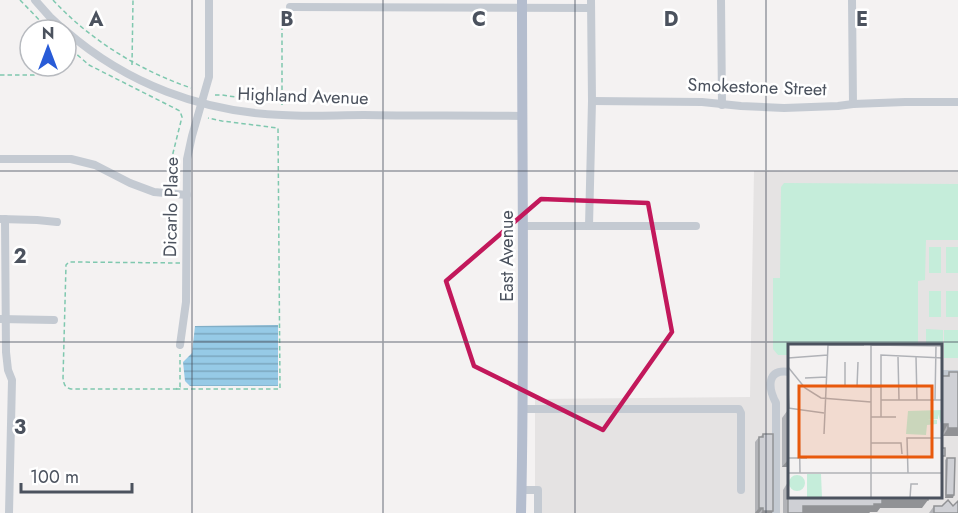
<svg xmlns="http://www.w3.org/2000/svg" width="958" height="513" font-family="Jost,sans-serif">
	<defs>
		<pattern id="water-rules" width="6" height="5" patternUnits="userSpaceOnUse" patternTransform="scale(1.5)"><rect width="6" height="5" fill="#96cae6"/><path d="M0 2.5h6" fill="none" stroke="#7ca7be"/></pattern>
	</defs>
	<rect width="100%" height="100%" fill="#f4f2f2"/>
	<path fill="#e5e3e3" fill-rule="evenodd" d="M754,171L958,172V513H535V399L750,397ZM790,345H942V496H790Z"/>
	<g fill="#c5edda">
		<polygon points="784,183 958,184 958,240 926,240 925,280 918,281 918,345 790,345 790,355 778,355 773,349 773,278 780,278 781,187"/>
		<rect x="929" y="247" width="12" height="26"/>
		<rect x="946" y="247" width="12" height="26"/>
		<rect x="929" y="291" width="12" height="26"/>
		<rect x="946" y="291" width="12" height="26"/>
		<polygon points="926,329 943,330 943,358 942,358 942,345 926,345"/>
		<rect x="944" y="330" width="14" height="28"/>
	</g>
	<polygon fill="url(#water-rules)" points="278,325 278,386 190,386 185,381 183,362 192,353 195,326"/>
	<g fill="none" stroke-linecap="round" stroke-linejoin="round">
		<g stroke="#7fc8af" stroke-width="1.5" stroke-dasharray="4.5 3" stroke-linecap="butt">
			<polyline points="20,0 49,30"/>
			<path d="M53,0C90,40 139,70 191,88"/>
			<polyline points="38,30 38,22"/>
			<polyline points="66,45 89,65 180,111 182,117 173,153 173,182"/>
			<polyline points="132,65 133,0"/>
			<polyline points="0,75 34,75 38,69 38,66"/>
			<polyline points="215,95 222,95 270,102 281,101"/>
			<polyline points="282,105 282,10"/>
			<path d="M180,263L75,262H69L66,265L63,378C64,384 64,387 71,389H176L180,387V354"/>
			<polyline points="176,389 280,389 278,128 222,121 208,118"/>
		</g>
		<g stroke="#c4cad2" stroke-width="8">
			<polyline points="35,0 50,17 64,30"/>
			<polyline points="721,0 722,105"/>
			<polyline points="852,0 853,104"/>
			<polyline points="290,7 591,8"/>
			<path d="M66,31C127,84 202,112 282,115C309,117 337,115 364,115C417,116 470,115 523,116"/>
			<polyline points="592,101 702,102 741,106 784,108 838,106 853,104 905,102 958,102"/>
			<polyline points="0,159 71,159 95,165 130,183 154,192 187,195"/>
			<polyline points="0,219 37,220 57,222"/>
			<polyline points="5,219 6,352 8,370 12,380 9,513"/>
			<polyline points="523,226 696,226"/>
			<polyline points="589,226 592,101 591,0"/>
			<polyline points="0,319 54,320"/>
			<polyline points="180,345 186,302 187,159 192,136 209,77 209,0"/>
			<polyline points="942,374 958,374"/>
			<polyline points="523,409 739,409 741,413 741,490"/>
			<polyline points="522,490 538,490 538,513"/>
			<path d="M776,513V403C768,388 766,368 790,372"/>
		</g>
		<path stroke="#b4bdce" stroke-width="10" d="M521,513C525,342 522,171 522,0"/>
	</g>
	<g fill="#b2b3b7">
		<polygon points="949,372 958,436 943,436 943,433 942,433 947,376"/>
		<polygon points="790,407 790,496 922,508 880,508 877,512 870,512 869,513 783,513 783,490 788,482 789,467 782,467 782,418"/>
		<polygon points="763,434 772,513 755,513 755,442 759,437 760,437"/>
		<polygon points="947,458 953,498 945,498 945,460"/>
		<polygon points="934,506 953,506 958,513 929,513"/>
	</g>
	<g fill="#919295">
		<polygon points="942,424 948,424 943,433 942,433"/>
		<polygon points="948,428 958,428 958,436 943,436"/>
		<polygon points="788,460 790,460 790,465 789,467 782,467"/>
		<polygon points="946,495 954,495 953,498 945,498"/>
		<polygon points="882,500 928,500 922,508 880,508 877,512 870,512 869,513 798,513 803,506 874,504"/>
		<polygon points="759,508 763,508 759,513 755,513"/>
		<polygon points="763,511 773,511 772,513 761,513"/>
	</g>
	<g fill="#cfd0d5" stroke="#919295" stroke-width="1.5">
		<polygon points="949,372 958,372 958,428 948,428 948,424 942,424 942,376 949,376"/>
		<rect x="788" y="410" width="2" height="50"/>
		<polygon points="763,434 773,434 773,511 763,511 763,508 759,508 759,437 763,437"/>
		<rect x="942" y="448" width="3" height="8"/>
		<polygon points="947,458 955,458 954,495 946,495"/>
		<polygon points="788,482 790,482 790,496 928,496 928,500 882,500 882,504 874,504 874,506 803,506 803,513 788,513"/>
		<polygon points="948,500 953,506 958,501 958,513 934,513 934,506 942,506"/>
	</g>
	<path fill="none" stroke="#c2185b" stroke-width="4.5" stroke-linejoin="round" d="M541,199L648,203L672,332L603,430L474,366L446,281Z"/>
	<path fill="none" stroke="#4b525e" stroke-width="1.5" stroke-opacity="0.55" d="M192,0V513M383,0V513M575,0V513M766,0V513M0,171H958M0,342H958"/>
	<g text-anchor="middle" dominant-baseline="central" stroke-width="5" stroke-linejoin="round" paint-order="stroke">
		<g font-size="18" fill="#4b525e" stroke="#fff">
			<text transform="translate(757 87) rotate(2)">Smokestone Street</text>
			<text transform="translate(303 96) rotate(2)">Highland Avenue</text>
			<text transform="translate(171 207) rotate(-89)">Dicarlo Place</text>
			<text transform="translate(507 256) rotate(-90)">East Avenue</text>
		</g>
	</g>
	<g transform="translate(788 344)">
		<rect width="154" height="154" fill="#f4f2f2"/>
		<path d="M19,130H33L34,154H19Z" fill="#c5edda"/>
		<path d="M154,66V83L150,70V75H140L149,76V80L139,81L138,91L118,90L120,67ZM1 139a8 8 0 1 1 16 0a8 8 0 1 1-16 0Z" fill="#c5edda"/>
		<path fill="none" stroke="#b0b2b7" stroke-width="1.5" d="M83,1L155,2M110,13L111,56M128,13L129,56M0,14L40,11M0,23L17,44L33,54L83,58M17,34L39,33M51,42L93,43M57,42V18M69,43L70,18M0,46L1,64M93,56H155M147,56L148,2M0,64L36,69M11,72L12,129M83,73H108M93,73V11L155,14M36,90L40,1H76M83,99H113L114,110M0,114H19M0,129H155M120,129L119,94H155M58,154H83M83,154V0M122,154L123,140H130"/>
		<path fill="#e8590c" fill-opacity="0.15" stroke="#e8590c" stroke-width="3" d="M11,42H144V113H11Z"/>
		<rect width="154" height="154" fill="none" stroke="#4b525e" stroke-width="3"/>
	</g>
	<g font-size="20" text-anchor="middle" font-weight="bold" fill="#4b525e" stroke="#fff" stroke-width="5" stroke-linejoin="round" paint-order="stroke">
		<text x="96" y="26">A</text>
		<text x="287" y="26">B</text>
		<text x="479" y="26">C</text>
		<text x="671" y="26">D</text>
		<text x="862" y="26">E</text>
		<text x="20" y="263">2</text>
		<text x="20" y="434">3</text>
	</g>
	<g transform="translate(48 48)"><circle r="28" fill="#ffffff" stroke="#b7babf" stroke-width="1.5"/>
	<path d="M0-4.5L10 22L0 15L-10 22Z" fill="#285bd7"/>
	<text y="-9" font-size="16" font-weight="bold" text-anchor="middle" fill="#4b525e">N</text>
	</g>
	<path d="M21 483v9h111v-9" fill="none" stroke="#4b525e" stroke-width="3"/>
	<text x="30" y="483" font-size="18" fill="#4b525e" stroke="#ffffff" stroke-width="4.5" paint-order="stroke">100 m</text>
</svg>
